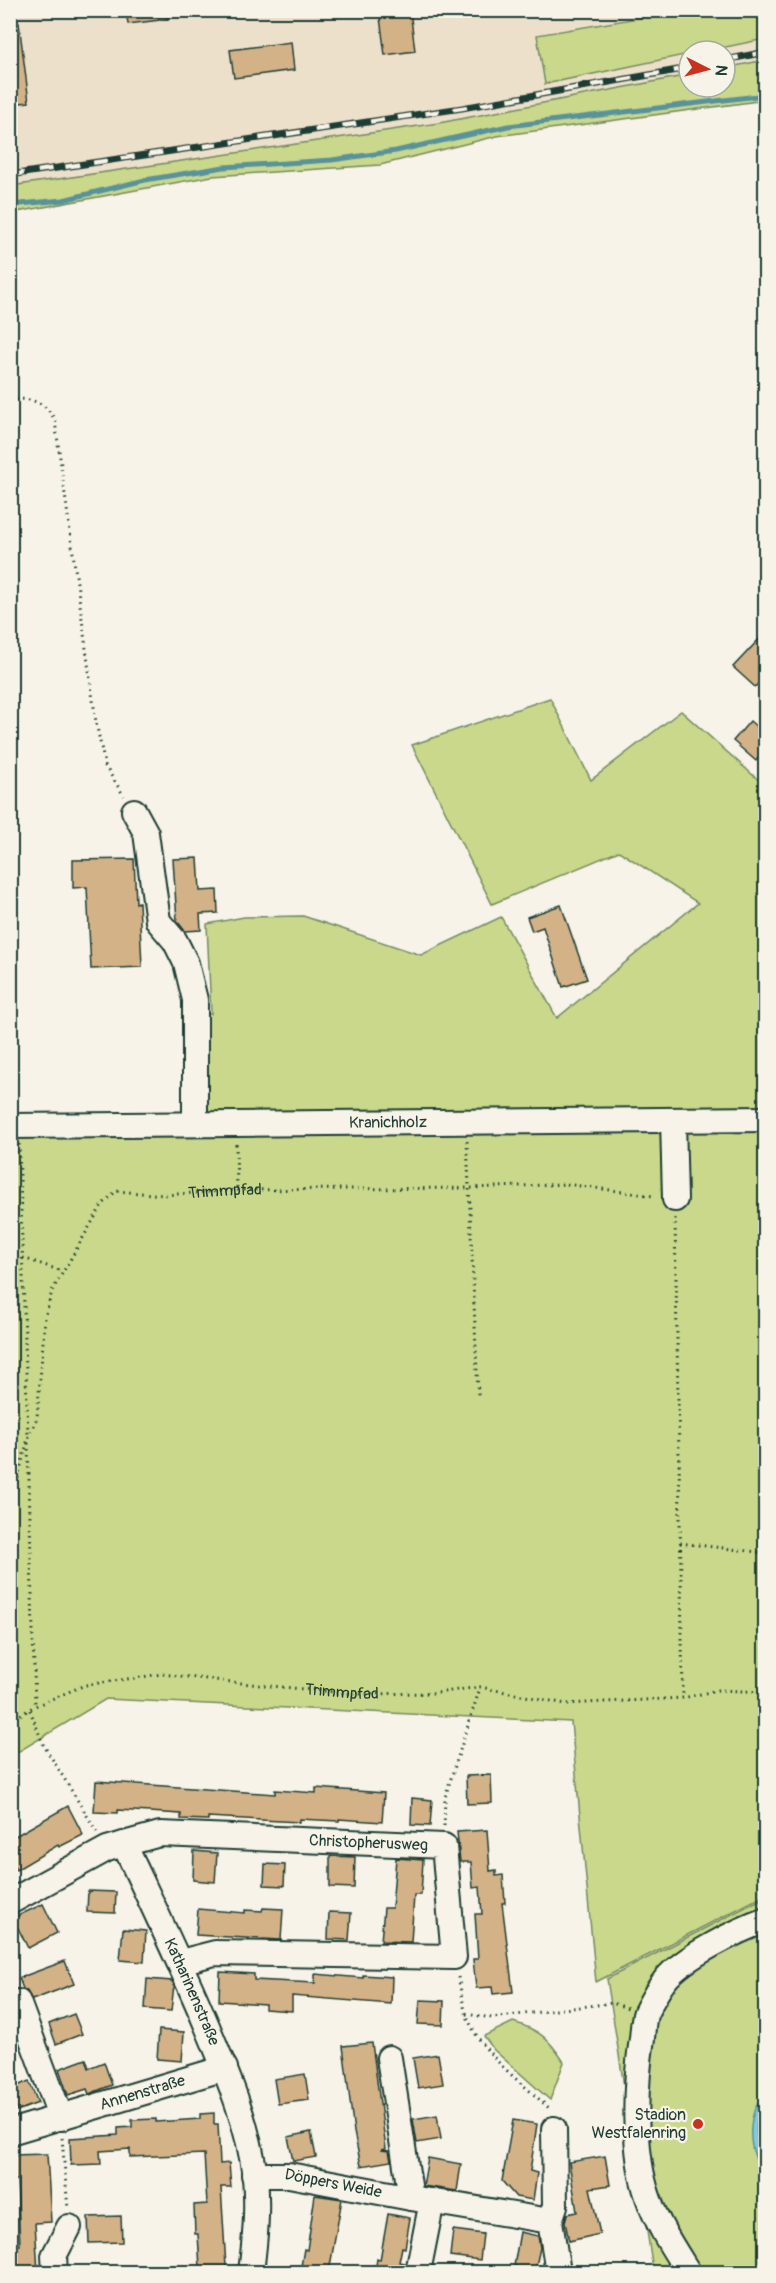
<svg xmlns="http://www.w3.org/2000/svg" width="776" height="2283" font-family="Pangolin,sans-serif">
	<rect width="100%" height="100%" fill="#f7f3e8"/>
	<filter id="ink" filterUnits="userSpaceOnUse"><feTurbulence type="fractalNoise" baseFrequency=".0167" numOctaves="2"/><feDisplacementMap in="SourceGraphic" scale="12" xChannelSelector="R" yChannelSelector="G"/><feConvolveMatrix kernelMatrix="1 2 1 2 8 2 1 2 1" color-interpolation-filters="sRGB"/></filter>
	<g filter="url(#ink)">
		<g fill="#ece0cb">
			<polygon points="10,11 685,11 538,36 545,84 689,54 689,75 439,123 11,186"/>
			<polygon points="765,39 765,60 725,68 725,51 706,51"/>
		</g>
		<g fill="#c9d88b" stroke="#748a60" stroke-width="1.5">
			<polygon points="685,10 765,11 765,39 706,51 689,51 689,54 545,84 537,35"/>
			<polygon points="765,60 765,100 497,136 380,165 212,176 11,213 11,186 439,123 689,75 689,87 725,87 725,68"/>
			<polygon points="550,698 591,780 681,711 763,784 765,782 765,1895 596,1982 571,1722 106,1699 11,1756 11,1132 203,1128 201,1013 211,1014 207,924 244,917 303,916 421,955 501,917 557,1018 698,903 619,851 492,904 412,745"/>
			<polygon points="765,1897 765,2272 657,2272 653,2269 607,1979"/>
			<path d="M513,2022C540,2030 549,2039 564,2062L550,2100L494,2050L484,2036Z"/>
		</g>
		<path fill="#80cbe0" stroke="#59929b" stroke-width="1.5" d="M765,2093V2173C746,2151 746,2114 765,2093Z"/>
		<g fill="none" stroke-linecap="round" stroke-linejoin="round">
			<path stroke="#467679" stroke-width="1.5" d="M766,2102C751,2119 757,2145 766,2163"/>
			<polyline stroke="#59929b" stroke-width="5" points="10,205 63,200 145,180 224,167 332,160 396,151 508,126 766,95"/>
		</g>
		<g fill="#d4b287" stroke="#1f3d34" stroke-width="1.5">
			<polygon points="126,10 167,10 168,19 128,24"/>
			<polygon points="379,10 410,10 415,51 385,55"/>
			<polygon points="19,23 29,102 10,104 10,24"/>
			<polygon points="291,42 294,70 234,78 230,50"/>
			<polygon points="765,633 765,676 755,687 733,667"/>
			<polygon points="750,721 765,734 765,750 756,761 733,741"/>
			<polygon points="198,858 200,891 217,890 218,913 200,914 201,930 185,931 177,921 173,859"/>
			<polygon points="134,859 136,903 139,902 142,967 91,969 87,887 73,888 73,860"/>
			<polygon points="561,905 587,979 563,987 543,927 532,931 527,917"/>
			<polygon points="491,1775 492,1803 467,1804 466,1776"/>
			<polygon points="96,1781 275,1794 275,1790 316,1793 316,1788 384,1793 382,1822 339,1819 339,1821 299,1819 299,1822 208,1817 208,1820 181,1819 181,1814 118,1810 118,1813 94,1812"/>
			<polygon points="412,1798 432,1800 430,1826 411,1825"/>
			<polygon points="68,1806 83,1835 59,1847 58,1845 16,1870 10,1860 10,1839"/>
			<polygon points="487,1830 490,1871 496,1870 496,1876 503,1875 505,1903 502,1903 513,1992 493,1994 492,1987 476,1988 473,1959 478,1959 475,1914 482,1914 480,1887 473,1888 471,1862 460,1862 457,1832"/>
			<polygon points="194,1851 217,1853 215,1882 193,1880"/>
			<polygon points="330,1856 355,1857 354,1888 330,1887"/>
			<polygon points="396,1858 423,1860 421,1895 414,1895 411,1942 381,1941 384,1908 392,1908"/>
			<polygon points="265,1864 285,1865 284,1886 264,1885"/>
			<polygon points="88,1891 116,1892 115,1913 87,1912"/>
			<polygon points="43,1904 57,1933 28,1948 13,1918"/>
			<polygon points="263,1908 283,1909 281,1940 196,1935 198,1909 245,1913 245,1910 262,1911"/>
			<polygon points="329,1912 351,1913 349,1940 328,1939"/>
			<polygon points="123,1929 146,1931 144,1962 120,1960"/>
			<polygon points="65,1961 74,1984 32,2000 27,1991 23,1989 19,1978"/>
			<polygon points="220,1972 254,1974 254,1980 315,1983 315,1974 363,1978 363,1975 392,1977 391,2004 292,1996 292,2011 265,2009 265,2004 219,2001"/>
			<polygon points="147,1979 172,1981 174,1985 171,2011 145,2009"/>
			<polygon points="420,2000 444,2001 443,2025 418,2024"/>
			<polygon points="74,2014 82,2034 56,2044 49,2024"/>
			<polygon points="159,2030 184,2032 182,2061 157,2059"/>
			<polygon points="372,2043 386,2149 381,2150 389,2151 391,2161 361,2166 354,2132 343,2046"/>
			<polygon points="438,2054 443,2084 418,2088 413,2058"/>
			<polygon points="86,2059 89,2068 104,2062 112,2085 89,2094 87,2089 68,2095 59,2069"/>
			<polygon points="305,2074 309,2100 278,2104 274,2079"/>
			<polygon points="29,2081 38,2103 17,2111 10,2094 10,2089"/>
			<polygon points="214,2113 214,2124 218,2124 220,2164 229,2163 231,2187 221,2187 226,2267 200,2268 198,2234 195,2234 194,2205 207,2204 204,2154 130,2157 130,2149 100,2151 101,2164 71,2165 70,2138 118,2135 118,2128 132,2127 132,2120 156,2119 156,2122 200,2119 200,2114"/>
			<polygon points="437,2115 441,2139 417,2143 413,2119"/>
			<polygon points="513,2120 537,2124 530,2171 537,2173 533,2200 516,2197 502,2181"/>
			<polygon points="311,2132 316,2157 293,2161 288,2137"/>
			<polygon points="47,2154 51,2222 35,2223 38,2272 13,2272 11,2246 20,2245 17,2180 12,2180 12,2155"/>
			<polygon points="605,2156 610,2185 590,2188 600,2234 569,2241 565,2222 567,2214 577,2212 569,2162"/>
			<polygon points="428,2158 461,2164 457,2191 423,2186"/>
			<polygon points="315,2195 342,2199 329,2272 300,2272 304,2249 307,2250"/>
			<polygon points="388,2214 410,2218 405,2248 402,2247 399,2262 405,2263 404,2272 375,2272 377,2259 380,2260"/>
			<polygon points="121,2216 122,2242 89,2243 88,2217"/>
			<polygon points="453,2230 483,2234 480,2260 450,2256"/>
			<polygon points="520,2232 538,2236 540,2248 535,2270 514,2266"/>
		</g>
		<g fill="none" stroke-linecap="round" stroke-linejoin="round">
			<g stroke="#1f3d34" stroke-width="28">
				<g id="minor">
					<polyline points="134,811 146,833 158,921 175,941 186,963 195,1000 195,1123"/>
					<polyline points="673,1120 675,1199"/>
					<path id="s3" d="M10,1126L766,1119"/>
					<path id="s4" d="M124,1844L160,1834L444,1846L454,1957L215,1953L180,1962"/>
					<path id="s5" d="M10,1902L107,1849L124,1844C152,1904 181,1964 207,2026C227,2074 249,2125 255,2177C258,2210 255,2240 251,2272"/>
					<polyline points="18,2002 61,2118"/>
					<polyline points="389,2058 411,2198"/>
					<path id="s6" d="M10,2132L225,2068"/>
					<path id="s7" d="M254,2175H289L411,2198L550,2221L558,2272"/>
					<polyline points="550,2221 555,2206 554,2129"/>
					<polyline points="55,2272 54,2256 69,2227"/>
					<polyline points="418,2272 432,2201"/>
					<path d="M688,2272C673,2248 657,2224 648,2197C632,2152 635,2085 642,2038C643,2030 643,2019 646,2012C651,2002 658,1989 665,1980C683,1957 738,1930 766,1920"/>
				</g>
			</g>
			<g stroke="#1f3d34" stroke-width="3" stroke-dasharray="1.5 4.5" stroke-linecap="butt">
				<path d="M10,400C30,397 47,402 55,421L96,722L105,766L124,796"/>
				<polyline points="467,1141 478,1395"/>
				<polyline points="19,1144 28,1437"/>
				<polyline points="236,1144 237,1190"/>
				<polyline points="675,1218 683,1698"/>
				<polyline points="23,1258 62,1271"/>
				<polyline points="28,1443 35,1706"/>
				<path id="s1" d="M10,1507L28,1439L37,1418L45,1317L52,1291L102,1205L116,1191L164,1195L237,1190L470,1188L566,1184L654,1196"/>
				<polyline points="680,1543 766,1553"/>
				<polyline points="30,1710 43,1744 97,1832"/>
				<path id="s2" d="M10,1721L35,1706L85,1685L162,1674L250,1684L356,1694L436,1693L480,1687L566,1704L683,1698L718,1690L766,1692"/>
				<polyline points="444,1826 445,1797 480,1688"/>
				<path d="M458,1977C461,1989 462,2002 466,2013C479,2053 520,2081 549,2108V2111"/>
				<polyline points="466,2014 492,2018 612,2003 628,2008"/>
				<polyline points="62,2138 68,2209"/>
			</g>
			<use href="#minor" stroke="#f7f3e8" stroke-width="24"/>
			<g stroke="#1f3d34" stroke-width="7">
				<g id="rail">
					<polyline points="725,60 766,52"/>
					<polyline points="10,175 462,108 689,68"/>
				</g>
			</g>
			<use href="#rail" stroke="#f7f3e8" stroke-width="4.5" stroke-dasharray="14" stroke-linecap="butt"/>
		</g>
	</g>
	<circle fill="#c8321e" stroke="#f7f3e8" stroke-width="2" cx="698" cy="2124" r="6"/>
	<g text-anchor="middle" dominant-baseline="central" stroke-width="4.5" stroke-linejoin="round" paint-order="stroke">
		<g font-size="16" fill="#1f3d34" stroke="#f7f3e8">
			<text stroke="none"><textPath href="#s3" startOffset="378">Kranichholz</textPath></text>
			<text stroke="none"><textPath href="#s1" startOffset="450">Trimmpfad</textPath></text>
			<text stroke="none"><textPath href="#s2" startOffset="342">Trimmpfad</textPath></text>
			<text stroke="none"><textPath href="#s4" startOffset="246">Christopherusweg</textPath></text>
			<text stroke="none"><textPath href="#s5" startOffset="291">Katharinenstraße</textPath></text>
			<text stroke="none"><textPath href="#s6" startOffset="138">Annenstraße</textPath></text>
			<text stroke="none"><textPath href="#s7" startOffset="80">Döppers Weide</textPath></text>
		</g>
		<g font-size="16" fill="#1f3d34" stroke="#f7f3e8" text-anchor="end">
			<text x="686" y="2115">Stadion<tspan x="686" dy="18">Westfalenring</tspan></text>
		</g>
	</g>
	<rect width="776" height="2283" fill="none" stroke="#f7f3e8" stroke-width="36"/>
	<rect x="18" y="18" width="740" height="2247" fill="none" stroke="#1f3d34" stroke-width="2" filter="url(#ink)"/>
	<g transform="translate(707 69) rotate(96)"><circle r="28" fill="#f7f3e8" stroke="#a1aaa0" stroke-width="1.5"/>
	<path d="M0-4.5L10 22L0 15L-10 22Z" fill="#c8321e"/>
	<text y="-9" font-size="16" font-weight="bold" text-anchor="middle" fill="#1f3d34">N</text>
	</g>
</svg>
